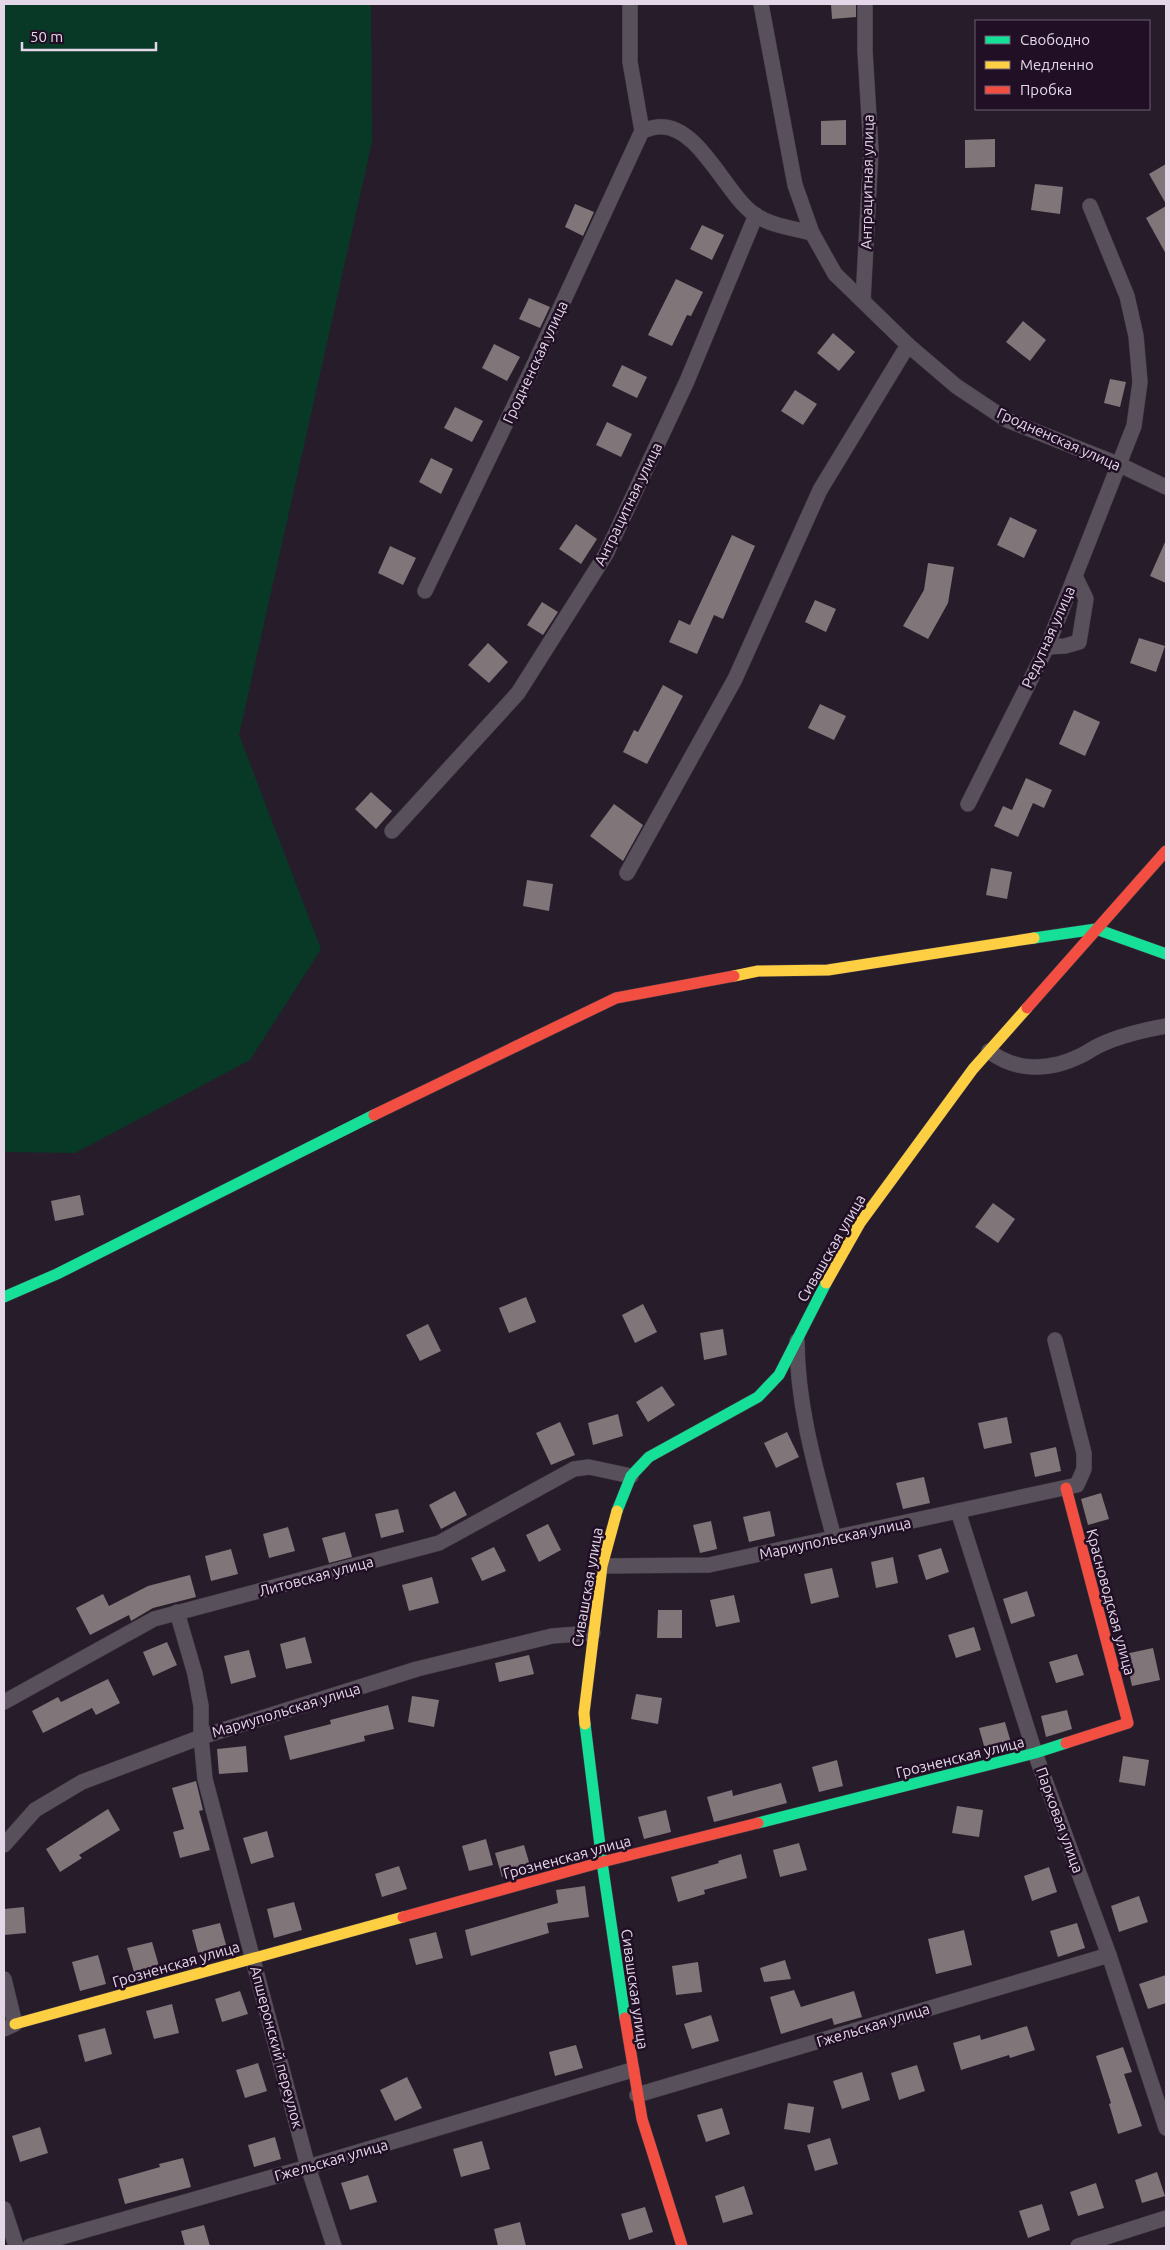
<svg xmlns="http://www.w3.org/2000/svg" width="1170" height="2250" font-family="Ubuntu,sans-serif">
	<rect width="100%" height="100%" fill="#271d2a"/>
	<polygon fill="#073926" points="4,4 371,4 372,142 239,735 321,949 250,1060 75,1153 4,1152"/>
	<g fill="#807578">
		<polygon points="831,4 856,4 856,17 832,19"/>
		<polygon points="846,120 846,145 821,145 821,121"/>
		<polygon points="995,139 995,167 965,168 965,140"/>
		<polygon points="1166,164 1166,204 1149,174"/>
		<polygon points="1035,184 1063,187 1060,214 1031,210"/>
		<polygon points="575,204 594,212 583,236 565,227"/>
		<polygon points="1166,206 1166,254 1146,218"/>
		<polygon points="702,225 724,235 712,260 690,249"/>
		<polygon points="676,279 703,292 691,316 687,315 672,346 648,335"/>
		<polygon points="529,298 550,307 540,328 519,319"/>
		<polygon points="1023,321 1046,340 1030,361 1006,342"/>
		<polygon points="833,333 855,352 839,371 817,353"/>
		<polygon points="494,344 520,357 507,381 482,368"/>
		<polygon points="622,365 647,377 637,398 612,386"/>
		<polygon points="1110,379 1126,382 1120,407 1104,403"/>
		<polygon points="795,390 817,404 803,425 781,411"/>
		<polygon points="455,407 483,421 472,442 444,428"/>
		<polygon points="607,422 632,434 621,457 596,445"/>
		<polygon points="431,458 453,469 441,494 419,482"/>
		<polygon points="1010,517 1037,530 1024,558 997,545"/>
		<polygon points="576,524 597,539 581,564 559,549"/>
		<polygon points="732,535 755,546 723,619 714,615 697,654 669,642 679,620 690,625"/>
		<polygon points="1166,540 1166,583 1150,576"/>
		<polygon points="390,546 416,558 403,585 378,573"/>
		<polygon points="928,563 954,567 948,603 928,639 903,626 924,590"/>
		<polygon points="815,600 836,609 826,632 805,622"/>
		<polygon points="542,602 558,612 543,635 527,625"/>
		<polygon points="1139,638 1165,646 1156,672 1130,663"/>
		<polygon points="488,643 508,662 489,683 468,665"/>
		<polygon points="663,685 683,696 647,764 623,752 634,730 638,732"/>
		<polygon points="820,704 846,716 834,740 808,728"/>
		<polygon points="1074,710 1100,722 1085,756 1059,744"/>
		<polygon points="1026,778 1052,790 1044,808 1033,803 1018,837 994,826 1003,806 1012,810"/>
		<polygon points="371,792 392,811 376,829 355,809"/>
		<polygon points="614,804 643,825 623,861 590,836"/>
		<polygon points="991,868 1012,872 1007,899 986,895"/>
		<polygon points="527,880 553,884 549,911 523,906"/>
		<polygon points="80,1195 84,1215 55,1221 51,1201"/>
		<polygon points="993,1203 1015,1219 998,1243 975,1227"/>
		<polygon points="526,1297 536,1322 509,1333 499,1308"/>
		<polygon points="643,1304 657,1332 635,1343 622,1315"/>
		<polygon points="428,1324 441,1351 420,1361 406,1335"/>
		<polygon points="723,1329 727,1355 704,1360 700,1333"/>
		<polygon points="662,1386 675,1405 648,1422 636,1402"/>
		<polygon points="618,1414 623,1436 593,1445 588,1423"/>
		<polygon points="1007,1417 1012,1443 984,1449 978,1423"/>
		<polygon points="560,1422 575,1455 551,1465 536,1433"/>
		<polygon points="787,1432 799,1457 776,1468 764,1443"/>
		<polygon points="1056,1447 1061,1471 1035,1477 1030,1453"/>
		<polygon points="924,1477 930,1503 903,1509 896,1483"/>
		<polygon points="455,1491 467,1515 441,1529 429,1505"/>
		<polygon points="1101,1493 1109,1519 1088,1525 1081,1499"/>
		<polygon points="398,1509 404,1532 381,1538 375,1514"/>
		<polygon points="770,1511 775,1536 749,1542 743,1517"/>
		<polygon points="711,1521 717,1549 700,1553 693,1525"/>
		<polygon points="548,1524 561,1550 539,1562 526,1535"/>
		<polygon points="288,1527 295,1551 269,1558 263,1534"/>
		<polygon points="345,1532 352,1557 329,1563 322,1538"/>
		<polygon points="494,1547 506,1571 482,1581 471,1558"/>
		<polygon points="941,1548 949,1572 926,1580 918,1555"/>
		<polygon points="231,1549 238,1574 211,1581 205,1556"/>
		<polygon points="893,1557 898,1583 876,1588 871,1562"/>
		<polygon points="832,1568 839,1597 811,1604 804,1574"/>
		<polygon points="190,1575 196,1597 153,1608 131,1621 129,1615 90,1635 76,1608 103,1594 109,1606 148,1586"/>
		<polygon points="432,1577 439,1603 409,1611 402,1585"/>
		<polygon points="1027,1591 1035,1616 1011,1624 1003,1599"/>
		<polygon points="734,1595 740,1622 716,1627 710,1600"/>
		<polygon points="658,1610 682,1610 682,1638 657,1638"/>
		<polygon points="974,1627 981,1650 956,1658 948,1635"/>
		<polygon points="305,1637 312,1663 286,1669 280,1644"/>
		<polygon points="167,1642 177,1665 153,1676 143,1652"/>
		<polygon points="1153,1648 1160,1680 1132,1686 1125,1654"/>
		<polygon points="249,1650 256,1677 231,1684 224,1656"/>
		<polygon points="1077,1654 1084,1675 1056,1683 1049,1662"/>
		<polygon points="529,1655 534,1674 499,1682 495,1663"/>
		<polygon points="108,1679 120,1703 96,1715 92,1708 43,1733 32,1711 58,1697 61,1702"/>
		<polygon points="636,1694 662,1698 658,1724 631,1719"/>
		<polygon points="412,1696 439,1700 434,1727 408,1722"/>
		<polygon points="388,1705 394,1729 364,1736 365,1741 290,1760 284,1736 331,1724 330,1720"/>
		<polygon points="1067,1710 1072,1729 1046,1737 1041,1716"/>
		<polygon points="1005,1722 1012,1746 986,1753 979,1728"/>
		<polygon points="246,1746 248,1772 219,1774 217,1749"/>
		<polygon points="1123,1756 1149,1760 1145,1786 1119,1782"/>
		<polygon points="837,1760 843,1786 819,1792 812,1767"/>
		<polygon points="196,1781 203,1810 199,1811 210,1850 180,1858 173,1832 184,1829 172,1788"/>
		<polygon points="781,1783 787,1803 714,1822 707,1797 732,1790 733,1796"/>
		<polygon points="957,1806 983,1810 979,1837 952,1833"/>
		<polygon points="108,1809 120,1830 79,1855 82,1858 60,1872 46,1849"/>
		<polygon points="666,1810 671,1832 644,1839 638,1817"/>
		<polygon points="267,1831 274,1857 251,1864 243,1838"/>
		<polygon points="486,1839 493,1865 469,1871 462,1846"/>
		<polygon points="799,1843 807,1870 780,1877 773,1850"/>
		<polygon points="524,1845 531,1869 502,1877 495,1853"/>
		<polygon points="741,1854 747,1878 704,1890 705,1894 678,1902 671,1877 719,1863 718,1861"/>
		<polygon points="399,1866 407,1889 382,1897 375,1874"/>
		<polygon points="1049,1867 1057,1892 1032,1901 1024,1876"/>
		<polygon points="585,1886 589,1917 547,1923 549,1933 471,1956 465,1930 558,1903 556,1890"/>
		<polygon points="1139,1896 1148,1922 1119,1932 1111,1906"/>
		<polygon points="294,1902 302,1930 274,1938 267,1909"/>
		<polygon points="24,1907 26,1933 4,1935 4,1909"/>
		<polygon points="220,1923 228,1952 200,1960 192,1930"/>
		<polygon points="1077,1923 1085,1948 1058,1957 1050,1931"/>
		<polygon points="964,1930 972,1965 936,1974 928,1939"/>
		<polygon points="436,1932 443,1958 416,1965 409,1939"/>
		<polygon points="152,1942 159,1966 134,1972 127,1948"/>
		<polygon points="98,1955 106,1984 80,1991 72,1962"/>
		<polygon points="785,1960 791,1979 764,1982 760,1968"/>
		<polygon points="698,1962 702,1992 676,1995 672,1966"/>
		<polygon points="1166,1975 1166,2003 1148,2009 1139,1984"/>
		<polygon points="794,1990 801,2007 854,1991 862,2017 834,2025 832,2018 781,2034 770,1997"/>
		<polygon points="240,1991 248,2014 222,2022 215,1999"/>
		<polygon points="172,2004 179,2033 154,2039 146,2011"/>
		<polygon points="711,2015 719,2041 692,2049 684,2024"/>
		<polygon points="1027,2026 1035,2050 1010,2058 1009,2055 961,2070 953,2043 980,2035 981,2040"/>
		<polygon points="105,2028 112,2054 85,2062 78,2035"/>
		<polygon points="576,2045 583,2068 555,2076 549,2052"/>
		<polygon points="1123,2047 1132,2072 1124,2074 1142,2126 1118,2134 1109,2104 1111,2103 1096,2056"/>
		<polygon points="258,2063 267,2091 245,2098 236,2070"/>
		<polygon points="917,2065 925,2091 899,2100 891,2073"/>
		<polygon points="862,2072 870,2100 842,2109 833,2081"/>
		<polygon points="407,2077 422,2108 395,2121 380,2090"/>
		<polygon points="788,2103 814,2107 810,2133 784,2129"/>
		<polygon points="722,2108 730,2134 706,2142 697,2115"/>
		<polygon points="40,2127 48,2153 20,2162 12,2136"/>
		<polygon points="275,2137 281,2159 254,2167 248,2145"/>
		<polygon points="830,2138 838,2164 815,2171 807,2145"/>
		<polygon points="482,2141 490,2169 461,2177 453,2149"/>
		<polygon points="183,2158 191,2187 125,2204 118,2179 160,2167 159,2164"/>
		<polygon points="1157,2172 1165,2196 1142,2203 1135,2180"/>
		<polygon points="368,2175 377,2202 350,2210 341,2183"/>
		<polygon points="1096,2183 1104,2208 1078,2216 1070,2192"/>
		<polygon points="744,2186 753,2214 723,2223 715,2196"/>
		<polygon points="1042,2204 1050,2230 1028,2238 1019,2211"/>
		<polygon points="645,2207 653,2232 629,2240 621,2214"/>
		<polygon points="520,2222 526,2246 498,2246 494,2229"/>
		<polygon points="204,2225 210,2246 185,2246 181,2231"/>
	</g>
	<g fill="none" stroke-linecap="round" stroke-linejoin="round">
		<g stroke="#423945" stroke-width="16">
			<g id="street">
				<polyline points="630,4 630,62 642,131"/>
				<polyline points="761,4 795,185 812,233 835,274 908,345 956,386 1007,420 1120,465 1166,487"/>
				<polyline points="863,301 871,150 865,51 865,4"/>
				<path d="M425,591L532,369L642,131C647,130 652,127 657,127C698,122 725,194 754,214C770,226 793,228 812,233"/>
				<polyline points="1047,647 1065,646 1079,642 1086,599 1075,576"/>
				<polyline points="968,804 1047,647 1134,426 1140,382 1136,336 1127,296 1090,206"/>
				<polyline points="392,831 518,693 606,554 687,381 756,215"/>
				<polyline points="627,873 735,679 820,490 908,345"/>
				<path d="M989,1051C1016,1072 1050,1071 1080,1056C1087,1053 1093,1048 1100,1045C1121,1035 1144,1030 1166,1026"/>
				<path d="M797,1341C797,1407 817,1474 834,1538"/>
				<polyline points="958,1511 1035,1753 1109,1955 1166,2128"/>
				<polyline points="602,1566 709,1565 1077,1485 1084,1469 1084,1453 1055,1340"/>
				<polyline points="177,1612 195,1674 201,1706 201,1737 205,1779 308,2167 334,2246"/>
				<polyline points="4,1702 154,1619 439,1543 574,1469 589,1467 631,1476"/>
				<polyline points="4,1845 35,1810 82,1782 201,1737 417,1669 552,1636 593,1633"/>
				<polyline points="4,1979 15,2024 4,2029"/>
				<polyline points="637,2095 1109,1955"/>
				<polyline points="4,2209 16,2246"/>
				<polyline points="30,2246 308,2167 632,2070"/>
				<polyline points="1078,2246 1166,2218"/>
			</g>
		</g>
		<g stroke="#423945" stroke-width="12">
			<g id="fast">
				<polyline points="1034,938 1096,929 1166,954"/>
				<polyline points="4,1297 57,1274 374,1115"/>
				<polyline points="617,1511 631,1476 649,1457 758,1397 779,1375 826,1283"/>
				<polyline points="585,1724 602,1862 625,2018"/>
				<polyline points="758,1823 1035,1753 1066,1743"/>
			</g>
		</g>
		<g stroke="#423945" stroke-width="12">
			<g id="slow">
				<polyline points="734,976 758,971 828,970 1034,938"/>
				<polyline points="826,1283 860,1223 973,1069 1027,1008"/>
				<polyline points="585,1724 584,1713 602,1566 617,1511"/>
				<polyline points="15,2024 403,1917"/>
			</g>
		</g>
		<g stroke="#423945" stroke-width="12">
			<g id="jam">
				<polyline points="1027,1008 1166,851"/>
				<polyline points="374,1115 616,998 734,976"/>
				<polyline points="1066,1488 1128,1723 1066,1743"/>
				<polyline points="403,1917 602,1862 758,1823"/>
				<polyline points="625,2018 642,2119 682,2246"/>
			</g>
		</g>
		<use href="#street" stroke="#58505a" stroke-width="15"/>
		<use href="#fast" stroke="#16e098" stroke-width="11"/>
		<use href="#slow" stroke="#ffcf43" stroke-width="11"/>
		<use href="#jam" stroke="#f24e42" stroke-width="11"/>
	</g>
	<g text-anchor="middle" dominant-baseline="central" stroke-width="5" stroke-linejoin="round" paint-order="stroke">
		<g font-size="15" fill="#e4d7e7" stroke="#200f25">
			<text transform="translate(867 182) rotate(-89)">Антрацитная улица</text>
			<text transform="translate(535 362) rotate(-65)">Гродненская улица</text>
			<text transform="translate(1059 439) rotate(24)">Гродненская улица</text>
			<text transform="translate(628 504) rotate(-64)">Антрацитная улица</text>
			<text transform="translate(1048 637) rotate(-66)">Редутная улица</text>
			<text transform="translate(831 1248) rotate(-60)">Сивашская улица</text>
			<text transform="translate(835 1538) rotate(-12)">Мариупольская улица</text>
			<text transform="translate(316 1576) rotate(-15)">Литовская улица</text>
			<text transform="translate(587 1587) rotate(-80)">Сивашская улица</text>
			<text transform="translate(1111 1602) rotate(75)">Красноводская улица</text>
			<text transform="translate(286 1710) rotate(-17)">Мариупольская улица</text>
			<text transform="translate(960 1757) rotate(-14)">Грозненская улица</text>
			<text transform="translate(1060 1820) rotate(70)">Парковая улица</text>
			<text transform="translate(567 1857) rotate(-15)">Грозненская улица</text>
			<text transform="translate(176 1964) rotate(-16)">Грозненская улица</text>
			<text transform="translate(635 1989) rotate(82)">Сивашская улица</text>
			<text transform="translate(873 2025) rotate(-17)">Гжельская улица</text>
			<text transform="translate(277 2047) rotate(75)">Апшеронский переулок</text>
			<text transform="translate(331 2160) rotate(-16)">Гжельская улица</text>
		</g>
	</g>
	<rect width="1170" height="2250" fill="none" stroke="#e4d7e7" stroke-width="10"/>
	<rect x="975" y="20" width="175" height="90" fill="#200f25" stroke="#6e5f73"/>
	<rect x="985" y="36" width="25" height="8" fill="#16e098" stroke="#6e5f73"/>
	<text x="1020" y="45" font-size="15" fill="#e4d7e7">Свободно</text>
	<rect x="985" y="61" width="25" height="8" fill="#ffcf43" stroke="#6e5f73"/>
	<text x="1020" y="70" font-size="15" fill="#e4d7e7">Медленно</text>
	<rect x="985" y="86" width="25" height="8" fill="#f24e42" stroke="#6e5f73"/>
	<text x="1020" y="95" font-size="15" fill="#e4d7e7">Пробка</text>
	<path d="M22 42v8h134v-8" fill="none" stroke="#e4d7e7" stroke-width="2.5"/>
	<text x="30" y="42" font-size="15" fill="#e4d7e7" stroke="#200f25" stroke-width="4" paint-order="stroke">50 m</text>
</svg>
